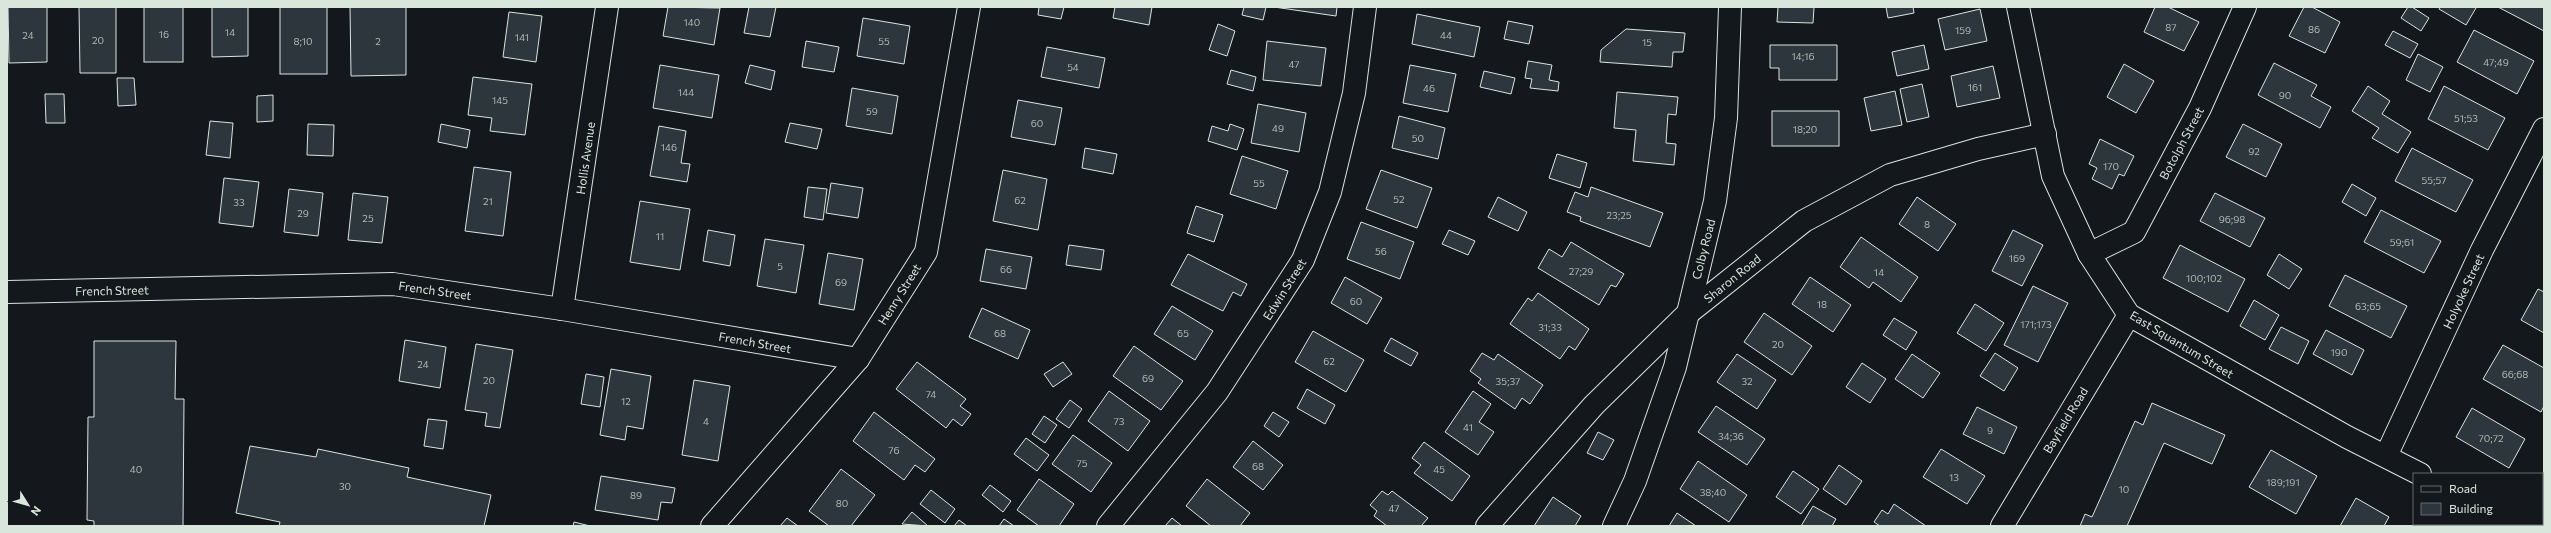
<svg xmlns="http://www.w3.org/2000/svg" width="2551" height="533" font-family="Commissioner,sans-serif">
	<rect width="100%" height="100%" fill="#14181c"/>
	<g fill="#2c363c" stroke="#d8e6dc">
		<polygon points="8,7 47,7 47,62 9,63"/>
		<polygon points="79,7 116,7 116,73 80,73"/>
		<rect x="144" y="7" width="39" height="55"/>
		<polygon points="212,7 248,7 248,56 212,57"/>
		<rect x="280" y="7" width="47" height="67"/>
		<polygon points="350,7 406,7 406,75 351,76"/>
		<polygon points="668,7 720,8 714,45 663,36"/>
		<polygon points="749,7 776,7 770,37 744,33"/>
		<polygon points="1039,7 1064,7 1061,19 1038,15"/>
		<polygon points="1115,7 1152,7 1149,25 1113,18"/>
		<polygon points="1244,7 1266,7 1263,20 1242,15"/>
		<polygon points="1274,7 1337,7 1336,16"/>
		<polygon points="1778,7 1814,7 1813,23 1777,22"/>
		<polygon points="1886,7 1913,7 1914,13 1888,18"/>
		<polygon points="2155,7 2168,7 2199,22 2184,51 2144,32"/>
		<polygon points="2304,7 2312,7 2340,22 2325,53 2289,36"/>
		<polygon points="2408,7 2412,7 2429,18 2421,31 2401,18"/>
		<polygon points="2440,7 2474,7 2476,8 2466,25 2439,9"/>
		<polygon points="2498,7 2544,7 2544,31"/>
		<polygon points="1980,9 1987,41 1945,50 1938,19"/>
		<polygon points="509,12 542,16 536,62 503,57"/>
		<polygon points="1417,14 1480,27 1474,57 1412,44"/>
		<polygon points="863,18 910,26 904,64 857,56"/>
		<polygon points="1508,21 1533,26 1529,44 1504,39"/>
		<polygon points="1218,24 1235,31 1227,56 1209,50"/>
		<polygon points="1626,29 1685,33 1683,52 1673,52 1672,67 1600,62 1601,50"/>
		<polygon points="2474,30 2534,61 2517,94 2457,62"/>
		<polygon points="2393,31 2418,44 2410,58 2385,45"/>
		<polygon points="806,41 839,47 834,72 802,67"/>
		<polygon points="1267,41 1326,48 1321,86 1263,80"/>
		<polygon points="1770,45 1837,45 1837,80 1779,80 1779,68 1770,68"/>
		<polygon points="1924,45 1929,69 1897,76 1892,52"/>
		<polygon points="1047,47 1105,58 1099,88 1041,77"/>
		<polygon points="2418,54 2443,67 2430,92 2406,80"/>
		<polygon points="1528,61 1552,65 1549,80 1559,82 1558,91 1530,88 1532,79 1525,78"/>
		<polygon points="2274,63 2317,85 2311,96 2331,107 2320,128 2258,95"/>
		<polygon points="2124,64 2154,81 2136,113 2107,97"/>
		<polygon points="660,65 719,75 712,118 653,108"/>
		<polygon points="750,65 775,71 771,90 745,83"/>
		<polygon points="1410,65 1456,74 1448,112 1403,103"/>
		<polygon points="1993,66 2000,98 1957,107 1951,76"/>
		<polygon points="1231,70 1256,77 1253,91 1227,84"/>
		<polygon points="1484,71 1515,78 1511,94 1480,87"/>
		<polygon points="473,77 532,84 525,135 490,131 492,118 468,115"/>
		<polygon points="117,78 134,78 136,105 118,106"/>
		<polygon points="1922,84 1929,117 1907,122 1900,89"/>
		<polygon points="2368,86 2390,101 2382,114 2411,132 2398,153 2372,138 2379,128 2352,111"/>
		<polygon points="2444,86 2505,118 2488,150 2428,119"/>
		<polygon points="852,88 898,96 892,134 846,126"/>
		<polygon points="1895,91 1902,125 1871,131 1864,98"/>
		<polygon points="1617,92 1678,97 1676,115 1668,114 1666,143 1676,144 1674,165 1633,161 1636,130 1614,128"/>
		<polygon points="45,94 64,94 65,123 46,123"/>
		<polygon points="273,95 273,121 257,122 257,96"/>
		<polygon points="1018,100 1062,108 1055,145 1011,137"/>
		<polygon points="1258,104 1306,113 1299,152 1251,143"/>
		<rect x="1772" y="111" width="67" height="35"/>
		<polygon points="1399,116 1445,128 1438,159 1392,148"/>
		<polygon points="210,121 233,123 230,158 206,155"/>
		<polygon points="790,123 822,129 817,149 785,142"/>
		<polygon points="308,124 334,125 333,156 307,155"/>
		<polygon points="441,124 470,130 467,148 438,142"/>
		<polygon points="1230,124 1244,129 1237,150 1208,141 1212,126 1228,131"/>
		<polygon points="2243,124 2282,144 2266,177 2226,157"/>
		<polygon points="659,126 686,131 681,163 690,164 687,182 650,176"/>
		<polygon points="2100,139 2134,156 2124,176 2119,174 2112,189 2092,179 2097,168 2089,164"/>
		<polygon points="1085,148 1117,154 1113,174 1082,168"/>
		<polygon points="2412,148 2473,180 2456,212 2395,181"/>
		<polygon points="1557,154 1587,163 1580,188 1549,178"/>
		<polygon points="1242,156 1288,171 1276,209 1230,194"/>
		<polygon points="474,167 511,172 503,236 465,231"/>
		<polygon points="1003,170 1047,179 1038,230 993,221"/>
		<polygon points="1381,170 1432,188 1417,228 1366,209"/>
		<polygon points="224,178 259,182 253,227 219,223"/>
		<polygon points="831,183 863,188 858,218 826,213"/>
		<polygon points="2352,184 2376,198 2366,216 2342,202"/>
		<polygon points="808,187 827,189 823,220 804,217"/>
		<polygon points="1591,187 1663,213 1650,247 1580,221 1581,217 1567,212 1575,192 1588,197"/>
		<polygon points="289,189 323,193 318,236 284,232"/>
		<polygon points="353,193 388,197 382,243 348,240"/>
		<polygon points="2215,193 2265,218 2250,247 2200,221"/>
		<polygon points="1498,197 1527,212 1518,231 1488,217"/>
		<polygon points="1917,197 1956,224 1938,251 1899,224"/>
		<polygon points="640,201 690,209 680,270 630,262"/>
		<polygon points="1196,206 1223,215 1214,242 1187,233"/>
		<polygon points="2381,210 2441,241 2424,273 2364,242"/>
		<polygon points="1361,222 1414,242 1400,279 1347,259"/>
		<polygon points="708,230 735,235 730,266 703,261"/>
		<polygon points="1449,230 1475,241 1468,255 1442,244"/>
		<polygon points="2013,230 2043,245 2022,286 1992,271"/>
		<polygon points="1861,237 1918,277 1901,302 1873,282 1869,288 1840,267"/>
		<polygon points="765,239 804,245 796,293 757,286"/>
		<polygon points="1571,242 1624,274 1616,287 1611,285 1599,305 1538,268 1549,249 1562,257"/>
		<polygon points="1069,245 1104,250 1101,270 1066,265"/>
		<polygon points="2180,245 2245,279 2228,312 2163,278"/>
		<polygon points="986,249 1032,257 1026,289 980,281"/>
		<polygon points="828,253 863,259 854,310 819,304"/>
		<polygon points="1188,254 1247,284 1241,296 1233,292 1223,311 1171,285"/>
		<polygon points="2279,254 2302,269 2289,289 2267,275"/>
		<polygon points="2345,275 2407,306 2391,338 2329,306"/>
		<polygon points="1345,277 1382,298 1367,324 1331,303"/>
		<polygon points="1810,277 1851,305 1833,332 1792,304"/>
		<polygon points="2033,286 2068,303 2038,362 2004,345"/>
		<polygon points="2538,289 2544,292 2544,333 2521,320"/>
		<polygon points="1538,293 1589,329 1575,350 1569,346 1560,359 1510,324 1528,298 1532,301"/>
		<polygon points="2254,300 2279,315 2265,340 2240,326"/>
		<polygon points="1975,304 2004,323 1986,351 1957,333"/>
		<polygon points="1172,306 1213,331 1195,360 1154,334"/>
		<polygon points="982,308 1030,330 1018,359 969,337"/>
		<polygon points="1764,313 1812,346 1792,375 1744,342"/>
		<polygon points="1894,318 1917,332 1906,350 1883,335"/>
		<polygon points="2281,327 2309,341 2298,364 2269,349"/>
		<polygon points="2326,330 2364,350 2352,375 2313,354"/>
		<polygon points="1313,331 1364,360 1346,392 1295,362"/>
		<polygon points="1391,338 1418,353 1411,366 1384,351"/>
		<polygon points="405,340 446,347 440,388 399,381"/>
		<polygon points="94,341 176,341 175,399 184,399 183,526 94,526 94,521 87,520 88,417 94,417"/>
		<polygon points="476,344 513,350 500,428 485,426 487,413 465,410"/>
		<polygon points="2503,345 2544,368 2544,406 2541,412 2483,379"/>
		<polygon points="1134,346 1183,381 1161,410 1113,376"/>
		<polygon points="1482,353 1494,360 1498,354 1543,385 1530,404 1522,398 1515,409 1478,383 1481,379 1470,371"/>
		<polygon points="1995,353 2018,368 2004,391 1980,376"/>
		<polygon points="1737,354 1776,380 1757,409 1717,382"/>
		<polygon points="1912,354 1940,373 1923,398 1895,379"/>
		<polygon points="917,362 966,399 960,406 971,414 962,426 953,419 946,428 896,389"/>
		<polygon points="1063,362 1072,374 1053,387 1044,374"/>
		<polygon points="1862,363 1886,379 1870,403 1846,387"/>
		<polygon points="611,369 651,376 643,429 627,426 625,440 600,435"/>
		<polygon points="586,374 604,377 600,407 581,404"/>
		<polygon points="694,380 730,386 718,461 682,455"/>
		<polygon points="1307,389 1335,405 1325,424 1297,408"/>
		<polygon points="1109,391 1150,421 1128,451 1088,421"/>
		<polygon points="1473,391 1491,404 1479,422 1494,432 1478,455 1445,432"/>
		<polygon points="1070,400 1082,409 1069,428 1056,419"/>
		<polygon points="2152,403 2225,435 2212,464 2164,443 2127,526 2080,526 2085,514 2092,517 2135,421 2143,425"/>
		<polygon points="1716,406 1765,439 1747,465 1698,432"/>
		<polygon points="1977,407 2017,427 2004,454 1963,434"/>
		<polygon points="2472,408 2525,439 2509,468 2456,437"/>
		<polygon points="874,412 935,459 925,472 915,465 904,480 853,441"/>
		<polygon points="1273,412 1289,422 1279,437 1264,426"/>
		<polygon points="1044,416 1057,425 1045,443 1032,434"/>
		<polygon points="428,419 447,421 443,449 424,446"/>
		<polygon points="1598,432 1614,440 1603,460 1587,453"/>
		<polygon points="1073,435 1112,463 1091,492 1052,464"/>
		<polygon points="1026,438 1049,455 1037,471 1014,454"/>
		<polygon points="1253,441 1283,465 1263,490 1233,467"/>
		<polygon points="1424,442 1470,476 1452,501 1414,473 1421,465 1412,458"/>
		<polygon points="250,446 316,457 318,449 409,468 407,477 491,495 484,526 279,526 280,522 236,513"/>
		<polygon points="1941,449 1985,476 1967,504 1923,477"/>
		<polygon points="2271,450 2317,476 2296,514 2249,487"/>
		<polygon points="1698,461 1747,495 1729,522 1680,489"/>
		<polygon points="1839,465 1862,481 1846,505 1823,489"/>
		<polygon points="841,469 875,495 851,526 829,526 809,511"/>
		<polygon points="1793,471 1819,489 1801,514 1776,497"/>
		<polygon points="601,476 675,488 672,503 661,502 658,520 595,510"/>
		<polygon points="1039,479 1074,504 1059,526 1039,526 1017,510"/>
		<polygon points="1207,479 1250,513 1240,526 1211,526 1186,506"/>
		<polygon points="990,485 1011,501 1003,512 982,495"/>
		<polygon points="931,490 955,509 945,523 920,504"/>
		<polygon points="1382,491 1388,495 1392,491 1428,518 1421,526 1387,526 1374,516 1377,511 1370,505"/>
		<polygon points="1553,497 1581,516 1575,526 1534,526"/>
		<polygon points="2356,498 2389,517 2384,526 2340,526"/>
		<polygon points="1894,504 1926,526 1880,526 1874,522 1882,510 1888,514"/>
		<polygon points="1813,506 1836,519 1832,526 1801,526"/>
		<polygon points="912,512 928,526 902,524"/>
		<polygon points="1677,513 1696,526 1669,526"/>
		<polygon points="787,518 798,526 780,526"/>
		<polygon points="1172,518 1182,526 1165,526"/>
		<polygon points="1004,519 1014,526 999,526"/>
		<polygon points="959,520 967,526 954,526"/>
		<polygon points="574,522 590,526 573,526"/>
	</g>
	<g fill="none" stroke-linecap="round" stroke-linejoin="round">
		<g stroke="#d8e6dc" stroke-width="24">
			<g id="minor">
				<polyline points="2089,254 2134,232 2200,108 2245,7"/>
				<polyline points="7,292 393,284 562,309 858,359"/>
				<polyline points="562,309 607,7"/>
				<polyline points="2386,456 2482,250 2544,129"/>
				<polyline points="712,526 858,359 926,252 969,7"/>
				<polyline points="1108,526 1217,392 1303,260 1330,192 1354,93 1365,7"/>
				<polyline points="1487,526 1594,405 1687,314 1804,221 1890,175 1978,149 2045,134"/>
				<polyline points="1614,526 1635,481 1675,367 1715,201 1726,118 1730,7"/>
				<polyline points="2002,526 2129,315"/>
				<polyline points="2429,526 2430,524"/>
			</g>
		</g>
		<g stroke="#d8e6dc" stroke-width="24">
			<g id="secondary">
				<polyline points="2018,7 2053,176 2089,254 2129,315 2347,437 2420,474"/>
				<polyline points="2508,524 2511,526"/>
			</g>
		</g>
		<use href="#minor" stroke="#14181c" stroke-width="22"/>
		<use href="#secondary" stroke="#14181c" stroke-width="22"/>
	</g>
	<g text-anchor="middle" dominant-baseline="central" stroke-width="3" stroke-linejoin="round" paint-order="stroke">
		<g font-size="10" fill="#adbab4">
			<text x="692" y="22">140</text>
			<text x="2171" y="27">87</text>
			<text x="2314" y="29">86</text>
			<text x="1963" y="30">159</text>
			<text x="230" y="32">14</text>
			<text x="164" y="34">16</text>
			<text x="28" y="35">24</text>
			<text x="1446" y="35">44</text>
			<text x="522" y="37">141</text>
			<text x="98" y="40">20</text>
			<text x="303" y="41">8;10</text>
			<text x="378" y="41">2</text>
			<text x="884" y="41">55</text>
			<text x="1647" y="42">15</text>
			<text x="1803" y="56">14;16</text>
			<text x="2496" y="62">47;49</text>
			<text x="1294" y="64">47</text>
			<text x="1073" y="67">54</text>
			<text x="1975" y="87">161</text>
			<text x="1429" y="88">46</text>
			<text x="686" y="92">144</text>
			<text x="2285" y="95">90</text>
			<text x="500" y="100">145</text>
			<text x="872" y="111">59</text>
			<text x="2466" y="118">51;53</text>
			<text x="1037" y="123">60</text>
			<text x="1278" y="128">49</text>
			<text x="1805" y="129">18;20</text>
			<text x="1418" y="138">50</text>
			<text x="669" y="147">146</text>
			<text x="2254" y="151">92</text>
			<text x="2111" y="166">170</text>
			<text x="2434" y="180">55;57</text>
			<text x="1259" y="183">55</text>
			<text x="1399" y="199">52</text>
			<text x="1020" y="200">62</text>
			<text x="488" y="201">21</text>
			<text x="239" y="202">33</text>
			<text x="303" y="213">29</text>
			<text x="1619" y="215">23;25</text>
			<text x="368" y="218">25</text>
			<text x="2232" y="219">96;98</text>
			<text x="1927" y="224">8</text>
			<text x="660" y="236">11</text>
			<text x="2402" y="242">59;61</text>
			<text x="1381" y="251">56</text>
			<text x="2017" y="258">169</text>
			<text x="780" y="266">5</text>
			<text x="1006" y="269">66</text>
			<text x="1581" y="271">27;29</text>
			<text x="1879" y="272">14</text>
			<text x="2204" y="278">100;102</text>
			<text x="841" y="282">69</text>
			<text x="1356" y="301">60</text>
			<text x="1822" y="304">18</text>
			<text x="2368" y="306">63;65</text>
			<text x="2036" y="324">171;173</text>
			<text x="1550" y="327">31;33</text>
			<text x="1000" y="333">68</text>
			<text x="1183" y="333">65</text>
			<text x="1778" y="344">20</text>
			<text x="2339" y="352">190</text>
			<text x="1329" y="361">62</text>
			<text x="423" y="364">24</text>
			<text x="2515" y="374">66;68</text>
			<text x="1148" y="378">69</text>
			<text x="489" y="380">20</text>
			<text x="1508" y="381">35;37</text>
			<text x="1747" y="381">32</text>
			<text x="931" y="394">74</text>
			<text x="626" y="401">12</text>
			<text x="706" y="421">4</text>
			<text x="1119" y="421">73</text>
			<text x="1468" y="427">41</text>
			<text x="1990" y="430">9</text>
			<text x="1731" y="436">34;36</text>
			<text x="2491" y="438">70;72</text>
			<text x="894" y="450">76</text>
			<text x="1082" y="463">75</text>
			<text x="1258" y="466">68</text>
			<text x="136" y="469">40</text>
			<text x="1439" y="469">45</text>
			<text x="1954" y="477">13</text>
			<text x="2283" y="482">189;191</text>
			<text x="345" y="486">30</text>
			<text x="2124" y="489">10</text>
			<text x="1713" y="492">38;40</text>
			<text x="636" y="495">89</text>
			<text x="842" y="503">80</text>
			<text x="1394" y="508">47</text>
		</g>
		<g font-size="12" fill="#d8e6dc" stroke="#14181c">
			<text transform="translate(2181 143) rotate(-62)">Botolph Street</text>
			<text transform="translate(585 158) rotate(-82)">Hollis Avenue</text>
			<text transform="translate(1703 249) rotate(-76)">Colby Road</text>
			<text transform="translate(1732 278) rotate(-39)">Sharon Road</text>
			<text transform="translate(1284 289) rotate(-58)">Edwin Street</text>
			<text transform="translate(112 290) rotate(-1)">French Street</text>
			<text transform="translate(435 290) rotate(8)">French Street</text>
			<text transform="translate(2463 291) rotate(-65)">Holyoke Street</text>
			<text transform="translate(899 294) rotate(-58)">Henry Street</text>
			<text transform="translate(755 342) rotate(10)">French Street</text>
			<text transform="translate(2182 344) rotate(31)">East Squantum Street</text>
			<text transform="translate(2065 420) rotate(-59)">Bayfield Road</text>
		</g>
	</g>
	<rect width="2551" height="533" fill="none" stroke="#d8e6dc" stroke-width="16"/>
	<rect x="2413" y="473" width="130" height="52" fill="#14181c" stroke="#626a69"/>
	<rect x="2421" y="486" width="20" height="6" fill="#14181c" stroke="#626a69"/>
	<text x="2449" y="493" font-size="12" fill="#d8e6dc">Road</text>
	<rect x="2421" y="503" width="20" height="12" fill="#2c363c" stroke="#626a69"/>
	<text x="2449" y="513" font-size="12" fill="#d8e6dc">Building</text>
	<g transform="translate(28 505) rotate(127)" stroke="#14181c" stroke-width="3" paint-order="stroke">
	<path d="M0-3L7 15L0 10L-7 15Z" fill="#d8e6dc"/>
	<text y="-6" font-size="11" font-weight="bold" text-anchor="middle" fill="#d8e6dc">N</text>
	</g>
</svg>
